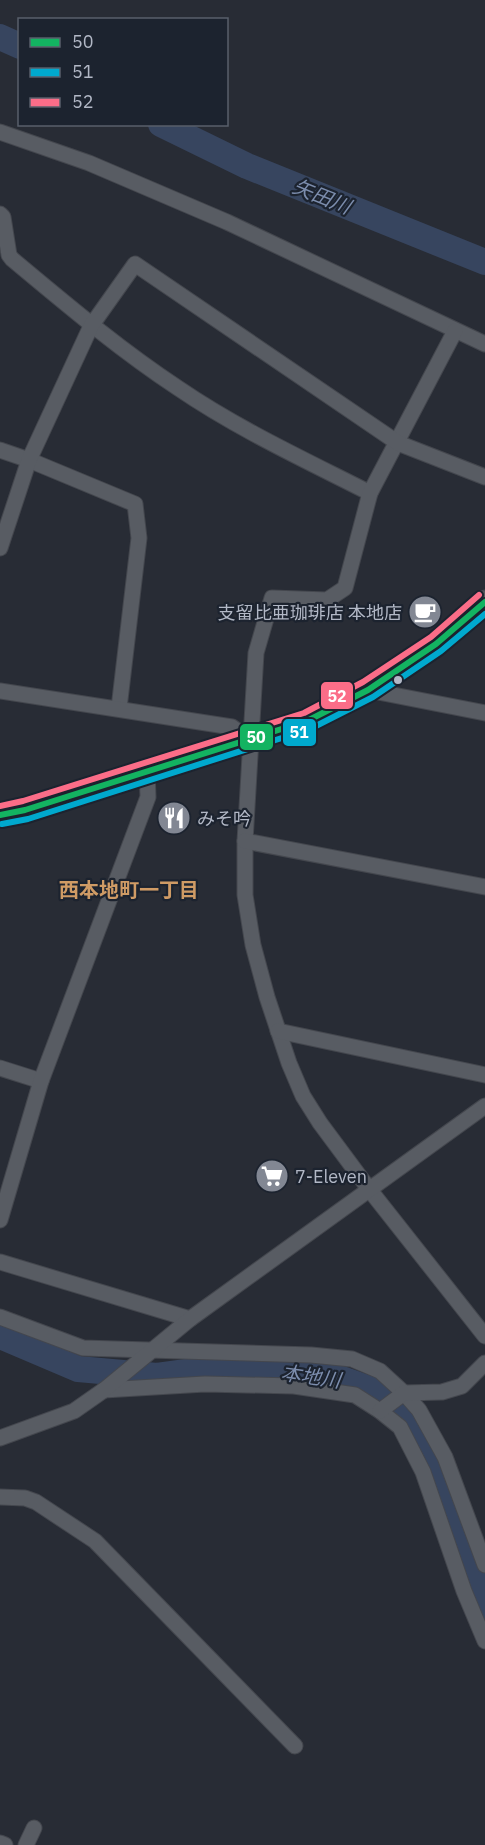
<svg xmlns="http://www.w3.org/2000/svg" width="485" height="1845" font-family="'IBM Plex Sans','Noto Sans JP',sans-serif">
	<rect width="100%" height="100%" fill="#282c35"/>
	<g fill="none" stroke-linecap="round" stroke-linejoin="round">
		<g stroke="#37455f" stroke-width="26">
			<polyline points="0,37 20,46"/>
			<polyline points="161,124 247,166 485,262"/>
			<polyline points="0,1336 78,1369 157,1376 208,1369 277,1370 339,1378 370,1389 402,1407 425,1448 439,1477 485,1612"/>
		</g>
		<g stroke="#44474e" stroke-width="17">
			<g id="minor">
				<polyline points="0,132 89,163 227,222 485,344"/>
				<path d="M0,214L3,217L9,255L12,259C66,304 119,349 178,388C238,429 305,460 370,493"/>
				<polyline points="455,331 370,493 345,588 327,600 272,598 256,653 245,841 245,895 253,945 267,997 289,1063 303,1096 320,1123 369,1189 485,1336"/>
				<polyline points="0,450 29,460 135,504 139,538 119,708"/>
				<polyline points="0,548 29,460 91,326 135,264 398,443 485,477"/>
				<polyline points="368,690 485,713"/>
				<polyline points="0,691 232,727 250,740"/>
				<polyline points="245,841 485,887"/>
				<polyline points="278,1031 485,1075"/>
				<polyline points="0,1068 41,1081"/>
				<polyline points="0,1220 41,1081 148,797 147,771"/>
				<polyline points="0,1262 190,1319"/>
				<polyline points="0,1317 83,1348 311,1355 352,1359 380,1371 404,1393 419,1410 445,1457 485,1565"/>
				<polyline points="104,1390 205,1384 294,1386 355,1395 380,1411 400,1427 423,1472 464,1591 485,1641"/>
				<polyline points="380,1411 404,1393 442,1392 462,1386 485,1363"/>
				<polyline points="0,1438 74,1411 104,1390 190,1319 485,1106"/>
				<polyline points="0,1497 25,1498 36,1502 95,1541 295,1746"/>
				<polyline points="0,1843 5,1845"/>
				<polyline points="26,1845 34,1828"/>
			</g>
		</g>
		<g stroke="#454851" stroke-width="25">
			<polyline id="highway" points="0,815 25,810 307,721 368,690 436,644 485,602"/>
		</g>
		<use href="#minor" stroke="#585c63" stroke-width="15"/>
		<use href="#highway" stroke="#585a5d" stroke-width="22"/>
		<g stroke="#1c232f" stroke-width="10">
			<polyline id="bus-1" points="0,815 25,810 307,721 368,690 436,644 485,602"/>
		</g>
		<g stroke="#1c232f" stroke-width="10">
			<polyline id="bus-2" points="2,824 28,819 310,729 373,697 441,651 485,614"/>
		</g>
		<g stroke="#1c232f" stroke-width="10">
			<polyline id="bus-3" points="0,806 23,801 304,713 363,682 431,637 479,595"/>
		</g>
		<use href="#bus-1" stroke="#13b361" stroke-width="6"/>
		<use href="#bus-2" stroke="#00a9ce" stroke-width="6"/>
		<use href="#bus-3" stroke="#fb6d88" stroke-width="6"/>
	</g>
	<defs>
		<g id="cafe-disc" transform="scale(1.725)"><circle r="9.5" fill="#828793" stroke="#1c232f"/><path d="M-5.5-4.5H6V0H3Q3 3.5 0 3.5H-2.5Q-5.5 3.5-5.5 0ZM3-3.2v2h1.7v-2ZM-6 4.5H4V6H-6Z" fill="#fff"/></g>
		<g id="restaurant-disc" transform="scale(1.725)"><circle r="9.5" fill="#828793" stroke="#1c232f"/><path d="M-5-6h1v4h1v-4h1v4h1v-4h1v5L-1.5 .5V6h-2V.5L-5-1ZM5-6V6H3V1.5H1.5Q1.5-4 5-6Z" fill="#fff"/></g>
		<g id="supermarket-disc" transform="scale(1.725)"><circle r="9.5" fill="#828793" stroke="#1c232f"/><path d="M-6-5.5h2.5l.6 2H6L4.5 2H-2.5L-4.4-4H-6ZM-1.5 3.2a1.3 1.3 0 1 0 .1 0ZM3 3.2a1.3 1.3 0 1 0 .1 0Z" fill="#fff"/></g>
	</defs>
	<g fill-rule="evenodd">
		<use href="#cafe-disc" x="425" y="612"/>
		<use href="#restaurant-disc" x="174" y="818"/>
		<use href="#supermarket-disc" x="272" y="1176"/>
	</g>
	<circle fill="#b2b8c6" stroke="#1c232f" stroke-width="2" cx="398" cy="680" r="5"/>
	<g text-anchor="middle" dominant-baseline="central" stroke-width="4.5" stroke-linejoin="round" paint-order="stroke">
		<g font-size="18" fill="#b2b8c6" stroke="#1c232f" text-anchor="start">
			<text x="402" y="612" text-anchor="end">支留比亜珈琲店 本地店</text>
			<text x="197" y="818">みそ吟</text>
			<text x="295" y="1176">7-Eleven</text>
		</g>
		<g font-size="20" font-style="italic" fill="#7c8dad" stroke="#1c232f">
			<text transform="translate(322 196) rotate(22)">矢田川</text>
			<text transform="translate(311 1376) rotate(8)">本地川</text>
		</g>
		<g font-size="20" font-weight="bold" fill="#cf9b65" stroke="#1c232f">
			<text x="129" y="889">西本地町一丁目</text>
		</g>
	</g>
	<g stroke="#1c232f" stroke-width="2">
		<rect x="320" y="681" width="34" height="29" rx="6" fill="#fb6d88"/>
		<rect x="282" y="718" width="35" height="29" rx="6" fill="#00a9ce"/>
		<rect x="239" y="723" width="35" height="28" rx="6" fill="#13b361"/>
	</g>
	<g font-size="16" text-anchor="middle" font-weight="bold" fill="#fff">
		<text x="337" y="702">52</text>
		<text x="299" y="738">51</text>
		<text x="256" y="743">50</text>
	</g>
	<rect x="18" y="18" width="210" height="108" fill="#1c232f" stroke="#585f6b" stroke-width="1.5"/>
	<rect x="30" y="38" width="30" height="9" fill="#13b361" stroke="#585f6b" stroke-width="1.5"/>
	<text x="72" y="48" font-size="18" fill="#b2b8c6">50</text>
	<rect x="30" y="68" width="30" height="9" fill="#00a9ce" stroke="#585f6b" stroke-width="1.5"/>
	<text x="72" y="78" font-size="18" fill="#b2b8c6">51</text>
	<rect x="30" y="98" width="30" height="9" fill="#fb6d88" stroke="#585f6b" stroke-width="1.5"/>
	<text x="72" y="108" font-size="18" fill="#b2b8c6">52</text>
</svg>
